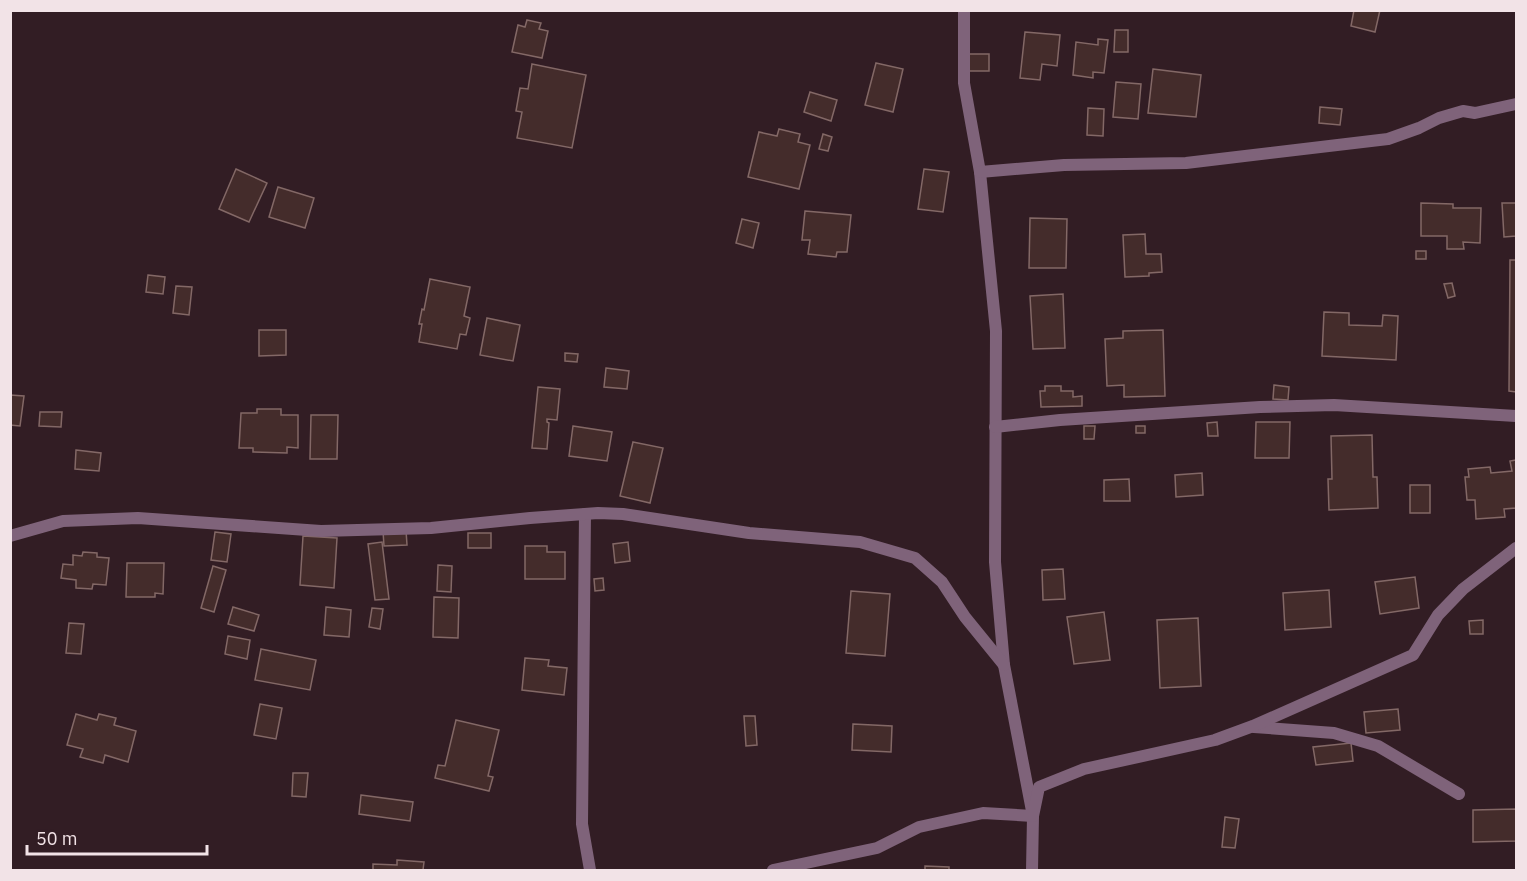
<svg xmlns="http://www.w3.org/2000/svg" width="1527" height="881" font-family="'IBM Plex Sans',sans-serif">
	<rect width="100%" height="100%" fill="#321d24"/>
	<g fill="#442c2b" stroke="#836866" stroke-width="1.5">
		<polygon points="1354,10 1380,10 1375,32 1351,26"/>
		<polygon points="527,20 541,23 539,29 548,31 542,58 512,52 518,25 525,27"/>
		<polygon points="1115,30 1128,30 1128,52 1114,52"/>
		<polygon points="1025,32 1060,35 1057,66 1042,64 1040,80 1020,78"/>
		<polygon points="1098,39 1108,40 1104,73 1093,72 1093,78 1073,75 1076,42 1098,45"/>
		<rect x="967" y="54" width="22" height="17"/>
		<polygon points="876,63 903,69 893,112 865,105"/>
		<polygon points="532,64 586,75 572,148 517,138 522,112 516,111 520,88 528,89"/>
		<polygon points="1153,69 1201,75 1196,117 1148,113"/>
		<polygon points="1116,82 1141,84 1138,119 1113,117"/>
		<polygon points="810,92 837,100 831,121 804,112"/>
		<polygon points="1320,107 1342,109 1340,125 1319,123"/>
		<polygon points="1088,108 1104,109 1103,136 1087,135"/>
		<polygon points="779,129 800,134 798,142 810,145 799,189 748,177 759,132 777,136"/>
		<polygon points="823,134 832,137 828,151 819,149"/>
		<polygon points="236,169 267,183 249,222 219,209"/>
		<polygon points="924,169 949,172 943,212 918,209"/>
		<polygon points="278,187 314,198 305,228 269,217"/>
		<polygon points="1421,203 1453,204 1453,208 1481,208 1480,243 1463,242 1464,249 1447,249 1447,236 1421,236"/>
		<polygon points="1502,203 1516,203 1516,236 1504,237"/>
		<polygon points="805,211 851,215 847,252 837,252 836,257 808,254 810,240 802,240"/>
		<polygon points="1030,218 1067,219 1066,268 1029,268"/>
		<polygon points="742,219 759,223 753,248 736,243"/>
		<polygon points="1145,234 1146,254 1161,254 1162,272 1149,273 1149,276 1125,277 1123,235"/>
		<rect x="1416" y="251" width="10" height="8"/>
		<polygon points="1510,260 1516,260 1516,392 1509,391"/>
		<polygon points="148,275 165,277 163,294 146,292"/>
		<polygon points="430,279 470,287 464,316 470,318 466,335 460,334 457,349 419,342 422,324 419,324 422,309 424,310"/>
		<polygon points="1452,283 1455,296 1448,298 1444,284"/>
		<polygon points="176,286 192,287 189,315 173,313"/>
		<polygon points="1063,294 1065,348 1033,349 1030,296"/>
		<polygon points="1324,312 1349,313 1349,325 1382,326 1383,315 1398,316 1396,360 1322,356"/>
		<polygon points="487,318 520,325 513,361 480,355"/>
		<polygon points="259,330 286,330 286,355 259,356"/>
		<polygon points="1163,330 1165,396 1124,397 1124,385 1107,386 1105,339 1123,338 1123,331"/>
		<polygon points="565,353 578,354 577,362 565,361"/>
		<polygon points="606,368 629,371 627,389 604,387"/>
		<polygon points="1274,385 1289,387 1288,400 1273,399"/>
		<polygon points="1045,386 1061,386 1061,391 1073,391 1073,397 1082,396 1082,406 1041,407 1040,391 1045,391"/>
		<polygon points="538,387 560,389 557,420 547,419 547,422 549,423 547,449 532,448"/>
		<polygon points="10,395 24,396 20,426 10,425"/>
		<polygon points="257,409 281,409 281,415 298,415 298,448 287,447 287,453 253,452 253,448 239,448 241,413 257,413"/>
		<polygon points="40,412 62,412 61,427 39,426"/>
		<polygon points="311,415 338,415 337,459 310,459"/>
		<polygon points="1217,422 1218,436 1208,436 1207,423"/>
		<polygon points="1256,422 1290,422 1289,458 1255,458"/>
		<polygon points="573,426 612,432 607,461 569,456"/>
		<polygon points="1084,426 1095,426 1094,439 1084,439"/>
		<rect x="1136" y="426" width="9" height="7"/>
		<polygon points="1372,435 1373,477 1377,477 1378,508 1329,510 1328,479 1332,479 1331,436"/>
		<polygon points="633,442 663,448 650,503 620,496"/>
		<polygon points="76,450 101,453 99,471 75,469"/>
		<polygon points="1516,460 1516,508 1504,509 1505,517 1476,519 1475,500 1467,500 1465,477 1469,477 1468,469 1490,467 1491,473 1512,471 1510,461"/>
		<polygon points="1202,473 1203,495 1176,497 1175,475"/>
		<polygon points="1129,479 1130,501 1104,501 1104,480"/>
		<rect x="1410" y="485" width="20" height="28"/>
		<polygon points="406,530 407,545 384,546 383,531"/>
		<polygon points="215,532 231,534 227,562 211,560"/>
		<rect x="468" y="533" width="23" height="15"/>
		<polygon points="303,536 337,538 334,588 300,585"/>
		<polygon points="382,542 389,599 375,600 368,544"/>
		<polygon points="628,542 630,561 615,563 613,544"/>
		<polygon points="525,546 547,546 547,552 565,552 565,579 525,579"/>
		<polygon points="83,552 97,553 97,557 109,558 106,585 93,584 92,589 76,588 76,580 61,578 63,564 73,565 73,555 82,556"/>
		<polygon points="127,563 164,563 163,594 155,593 155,597 126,597"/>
		<polygon points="438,565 452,566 451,592 437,591"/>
		<polygon points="213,566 226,570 214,612 201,608"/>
		<polygon points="1063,569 1065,599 1043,600 1042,570"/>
		<polygon points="1415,577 1419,608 1380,614 1375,582"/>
		<polygon points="603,578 604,590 595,591 594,579"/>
		<polygon points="1329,590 1331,627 1285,630 1283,593"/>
		<polygon points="851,591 890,594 885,656 846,653"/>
		<polygon points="434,597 459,598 458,638 433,637"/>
		<polygon points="233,607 259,615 254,631 228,624"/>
		<polygon points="326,607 351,610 349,637 324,635"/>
		<polygon points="372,608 383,609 380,629 369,627"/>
		<polygon points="1104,612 1110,660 1074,664 1067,617"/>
		<polygon points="1198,618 1201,686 1160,688 1157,620"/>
		<polygon points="1483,620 1483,634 1470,634 1469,621"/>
		<polygon points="69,623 84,624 81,654 66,653"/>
		<polygon points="228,636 250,640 247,659 225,654"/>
		<polygon points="261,649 316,660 310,690 255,680"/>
		<polygon points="525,658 549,660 548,666 567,668 564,695 522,690"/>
		<polygon points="260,704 282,708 276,739 254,735"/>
		<polygon points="1398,709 1400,730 1366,733 1364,712"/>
		<polygon points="76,714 97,720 99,714 116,718 114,725 136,731 128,762 105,755 103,763 80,757 83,749 67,745"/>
		<polygon points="744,716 755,716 757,745 746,746"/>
		<polygon points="456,720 499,730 488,776 493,777 489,791 435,778 438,765 445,766"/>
		<polygon points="853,724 892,726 891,752 852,750"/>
		<polygon points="1351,743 1353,761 1316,765 1313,747"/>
		<polygon points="293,773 308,773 306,797 292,796"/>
		<polygon points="361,795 413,802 410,821 359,814"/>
		<polygon points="1516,809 1516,841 1473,842 1473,810"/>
		<polygon points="1225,817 1239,819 1235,848 1222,847"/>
		<polygon points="397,860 424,862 423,870 373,870 373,864 397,865"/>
		<polygon points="925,866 949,867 949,870 925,870"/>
	</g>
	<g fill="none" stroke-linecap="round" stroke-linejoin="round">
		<g stroke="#7f637a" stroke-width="12">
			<polyline points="964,10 964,83 980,172 996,331 995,562 1004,665 1033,816 1032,870"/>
			<polyline points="980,172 1064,165 1186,163 1388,139 1419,128 1439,118 1463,111 1475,113 1516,104"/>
			<polyline points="995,427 1060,420 1260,407 1334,405 1516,416"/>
			<polyline points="585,514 582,824 590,870"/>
			<polyline points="10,536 63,521 138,518 321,531 431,528 530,518 598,513 623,514 749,533 860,542 915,558 942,582 965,617 1004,665"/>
			<polyline points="1254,727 1334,733 1378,746 1459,794"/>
			<polyline points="773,870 877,848 919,827 983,813 1033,816 1039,787 1084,769 1215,740 1253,726 1413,655 1438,615 1463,589 1516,548"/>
		</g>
	</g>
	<rect width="1527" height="881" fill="none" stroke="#f2e3e7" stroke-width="24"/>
	<path d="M27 845v9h180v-9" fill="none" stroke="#f2e3e7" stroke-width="3"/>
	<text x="36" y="845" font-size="18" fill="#f2e3e7" stroke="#321d24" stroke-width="4.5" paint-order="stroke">50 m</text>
</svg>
